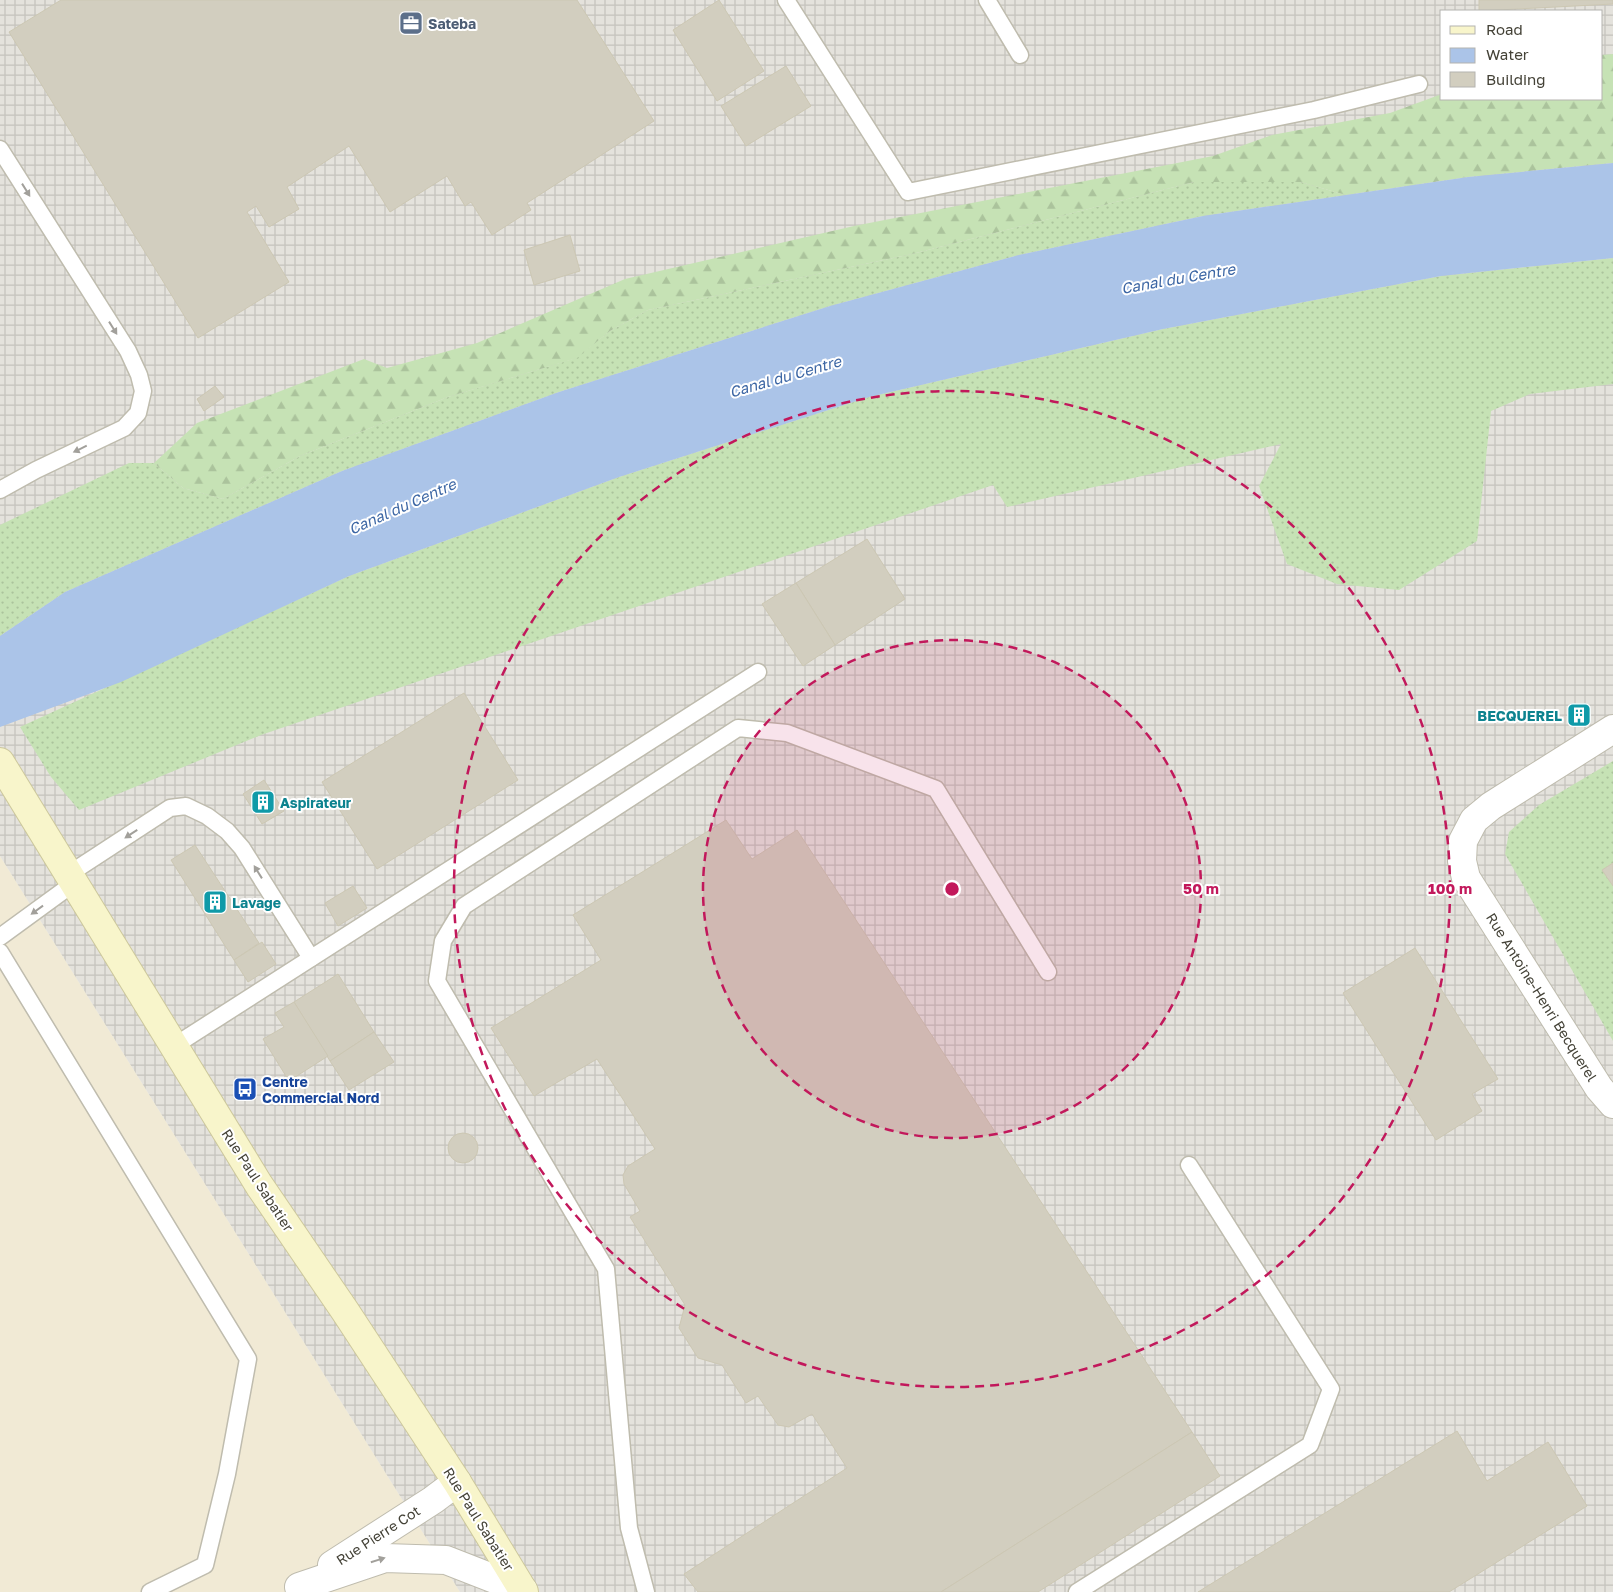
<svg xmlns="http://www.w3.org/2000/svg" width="1613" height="1592" font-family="'Golos Text',sans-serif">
	<defs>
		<pattern id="industrial-grid" width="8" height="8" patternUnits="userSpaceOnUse" patternTransform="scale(1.25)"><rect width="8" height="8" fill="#e4e2dc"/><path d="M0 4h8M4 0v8" fill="none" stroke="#c5c3bd"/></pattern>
		<pattern id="grass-dots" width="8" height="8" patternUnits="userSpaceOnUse" patternTransform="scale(1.25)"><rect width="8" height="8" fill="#c6e2b5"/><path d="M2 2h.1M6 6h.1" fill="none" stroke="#abc39c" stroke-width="1.8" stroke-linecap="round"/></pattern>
		<pattern id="forest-firs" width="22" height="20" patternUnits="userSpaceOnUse" patternTransform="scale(1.25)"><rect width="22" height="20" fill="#c6e2b5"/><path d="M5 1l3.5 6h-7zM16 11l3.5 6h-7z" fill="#abc39c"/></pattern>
	</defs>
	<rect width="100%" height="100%" fill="#f2f1e8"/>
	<polygon fill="#f1ead5" points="0,856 460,1592 0,1592"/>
	<path fill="url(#industrial-grid)" fill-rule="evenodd" d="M0,0H1613V1592H460L0,856ZM1442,11H1602V99H1442Z"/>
	<g fill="url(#grass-dots)">
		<polygon points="1194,182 1300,182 1346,195 1203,216 1019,255 830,306 559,392 342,471 65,592 0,636 0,525 129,463 154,463 183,488 223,499 300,456 448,397 576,358 610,331 648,310 912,254"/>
		<polygon points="1613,258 1613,384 1530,394 1491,411 1477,541 1399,590 1337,584 1287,564 1259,486 1281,444 1007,507 993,485 261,735 79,810 51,777 20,727 349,576 619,477 869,397 1163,329 1441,276"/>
		<polygon points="1613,761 1613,863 1603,870 1613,886 1613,1041 1505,854 1509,832 1539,805"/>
	</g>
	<polygon fill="url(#forest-firs)" points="1613,54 1613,163 1468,177 1346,195 1300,182 1194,182 912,254 648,310 610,331 577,358 448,397 300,456 223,499 183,488 154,463 197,423 364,359 387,368 477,343 625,279 854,226 1213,156 1272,135 1390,113 1442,94 1442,99 1602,99 1602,55"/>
	<polygon fill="#abc4e8" points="1613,163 1613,258 1441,276 1163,329 869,397 619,477 349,576 121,682 0,727 0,636 65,592 342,471 559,392 830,306 1019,255 1203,216 1468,177"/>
	<g fill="#d2cebf" stroke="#ccc7b3">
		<polygon points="61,0 577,0 654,121 527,203 531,210 492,235 471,202 465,206 447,176 390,212 349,146 287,187 299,209 269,227 256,206 247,212 289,282 198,338 9,32"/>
		<polygon points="719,0 764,71 717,101 673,30"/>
		<polygon points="1479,0 1613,0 1613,4 1479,11"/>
		<polygon points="786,66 811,106 746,146 721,106"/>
		<polygon points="570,235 580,271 534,285 524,250"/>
		<polygon points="215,386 224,397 204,411 197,399"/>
		<polygon points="867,539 905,599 835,645 796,583"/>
		<polygon points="796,583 835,645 803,666 762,604"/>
		<polygon points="464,693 518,780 377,869 322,782"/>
		<polygon points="1584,705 1590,714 1574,725 1568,716"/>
		<polygon points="264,780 284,811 262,824 243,794"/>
		<polygon points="726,820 752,859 797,830 1192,1432 941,1592 698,1592 684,1574 847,1468 812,1414 789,1427 778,1425 758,1396 746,1403 722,1365 698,1358 679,1328 685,1305 630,1217 640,1211 624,1184 623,1175 628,1166 655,1149 597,1059 534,1096 491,1028 601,960 573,915"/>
		<polygon points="195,845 259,943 234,960 171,860"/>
		<polygon points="1613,863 1613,886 1602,870"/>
		<polygon points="353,886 367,908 338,926 325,903"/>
		<polygon points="262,942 276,964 248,982 234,960"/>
		<polygon points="1415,948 1498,1079 1472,1094 1482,1111 1436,1140 1343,993"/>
		<polygon points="338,974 374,1032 330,1061 294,1002"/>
		<polygon points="294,1002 328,1056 289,1081 263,1039 284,1027 275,1013"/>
		<polygon points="374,1032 394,1062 349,1090 330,1061"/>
		<circle cx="463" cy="1148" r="15"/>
		<polygon points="1457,1431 1487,1481 1548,1442 1587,1506 1449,1592 1198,1592"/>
		<polygon points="1192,1432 1220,1476 1038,1592 941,1592"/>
	</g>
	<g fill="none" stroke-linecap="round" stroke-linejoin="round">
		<g stroke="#bfbcae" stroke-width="19">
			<g id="lane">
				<polyline points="786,0 908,192 1314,110 1419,84"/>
				<polyline points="987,0 1020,55"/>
				<polyline points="0,149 128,351 139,375 143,391 138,413 124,428 36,470 0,490"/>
				<polyline points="69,874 170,808 186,806 207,816 227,831 242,848 311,958"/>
				<polyline points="0,937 74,883"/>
				<polyline points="0,952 248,1359 227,1474 205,1565 150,1592"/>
				<polyline points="174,1046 758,672"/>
				<polyline points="646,1592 629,1528 606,1269 437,981 443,941 464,906 738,728 787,733 936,789 1048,972"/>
				<polyline points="1077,1592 1310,1445 1331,1389 1189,1165"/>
			</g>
		</g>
		<g stroke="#bfbcae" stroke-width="30">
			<g id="street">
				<polyline points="1613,729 1491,806 1474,820 1463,841 1462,861 1466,878 1599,1088 1613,1104"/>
				<polyline points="332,1565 433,1500 457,1482"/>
				<polyline points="299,1587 385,1558 446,1560 523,1590"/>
			</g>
		</g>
		<g stroke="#cdc89c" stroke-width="30">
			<polyline id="secondary" points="0,762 259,1185 345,1311 457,1482 524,1592"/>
		</g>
		<use href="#lane" stroke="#fff" stroke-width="16"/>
		<use href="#street" stroke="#fff" stroke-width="28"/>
		<use href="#secondary" stroke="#f8f5cb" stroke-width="28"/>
	</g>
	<defs><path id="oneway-solid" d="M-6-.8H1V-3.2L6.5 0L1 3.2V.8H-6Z" transform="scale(1.25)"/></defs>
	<g fill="#a2a09b">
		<use href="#oneway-solid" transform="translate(26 190) rotate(58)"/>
		<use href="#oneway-solid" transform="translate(113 328) rotate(58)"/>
		<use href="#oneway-solid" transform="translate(80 449) rotate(154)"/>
		<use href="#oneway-solid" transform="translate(131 834) rotate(147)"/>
		<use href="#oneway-solid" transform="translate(258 872) rotate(-122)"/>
		<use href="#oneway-solid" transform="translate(37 910) rotate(144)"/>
		<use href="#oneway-solid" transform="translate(378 1560) rotate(-17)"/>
	</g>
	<circle cx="952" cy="889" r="249" fill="#c2185b" fill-opacity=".12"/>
	<g fill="none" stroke="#c2185b" stroke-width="2.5" stroke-dasharray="9 6">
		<circle cx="952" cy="889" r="249"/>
		<circle cx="952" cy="889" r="498"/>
	</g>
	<defs>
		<g id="office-square" transform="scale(1.25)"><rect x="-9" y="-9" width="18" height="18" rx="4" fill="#5c6f8a" stroke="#fff"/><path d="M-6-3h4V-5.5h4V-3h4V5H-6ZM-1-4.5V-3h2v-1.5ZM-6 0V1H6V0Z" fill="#fff"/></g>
		<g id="building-square" transform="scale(1.25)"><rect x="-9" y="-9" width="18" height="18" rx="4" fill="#0f9aa8" stroke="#fff"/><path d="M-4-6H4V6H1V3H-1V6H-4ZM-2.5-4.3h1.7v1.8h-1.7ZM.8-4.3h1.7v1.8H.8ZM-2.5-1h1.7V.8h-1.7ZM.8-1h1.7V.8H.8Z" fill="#fff"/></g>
		<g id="bus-square" transform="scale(1.25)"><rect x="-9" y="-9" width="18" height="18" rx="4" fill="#1a4fb4" stroke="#fff"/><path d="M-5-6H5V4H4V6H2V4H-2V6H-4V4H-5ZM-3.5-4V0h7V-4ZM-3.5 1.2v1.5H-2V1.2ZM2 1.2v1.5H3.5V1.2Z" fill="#fff"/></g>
	</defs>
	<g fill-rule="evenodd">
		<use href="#office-square" x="411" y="23"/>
		<use href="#building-square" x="1579" y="715"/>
		<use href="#building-square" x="263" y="802"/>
		<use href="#building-square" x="215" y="902"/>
		<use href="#bus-square" x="245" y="1089"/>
	</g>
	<g text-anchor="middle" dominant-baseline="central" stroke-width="4" stroke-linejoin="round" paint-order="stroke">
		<g font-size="14" font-weight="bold" fill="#4e5e75" stroke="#fff" text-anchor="start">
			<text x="428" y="23">Sateba</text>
		</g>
		<g font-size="14" font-weight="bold" fill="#0d838f" stroke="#fff" text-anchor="start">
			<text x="1562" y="715" text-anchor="end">BECQUEREL</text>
			<text x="280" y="802">Aspirateur</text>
			<text x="232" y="902">Lavage</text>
		</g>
		<g font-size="14" fill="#444237" stroke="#fff">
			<text transform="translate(1542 997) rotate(58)">Rue Antoine-Henri Becquerel</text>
			<text transform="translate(258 1180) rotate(57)">Rue Paul Sabatier</text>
			<text transform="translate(479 1519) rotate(58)">Rue Paul Sabatier</text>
			<text transform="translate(378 1535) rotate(-33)">Rue Pierre Cot</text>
		</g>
		<g font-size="14" font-weight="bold" fill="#164399" stroke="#fff" text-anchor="start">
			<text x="262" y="1081">Centre<tspan x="262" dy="16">Commercial Nord</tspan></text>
		</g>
		<g font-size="15" font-style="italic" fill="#3c66a4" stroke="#fff">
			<text transform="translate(1178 278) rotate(-10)">Canal du Centre</text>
			<text transform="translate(785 376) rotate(-16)">Canal du Centre</text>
			<text transform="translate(402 506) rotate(-24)">Canal du Centre</text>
		</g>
	</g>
	<circle cx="952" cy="889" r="8" fill="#c2185b" stroke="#fff" stroke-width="2.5"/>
	<g font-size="15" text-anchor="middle" font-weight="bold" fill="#c2185b" stroke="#fff" stroke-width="4" stroke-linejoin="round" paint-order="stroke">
		<text x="1201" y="894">50 m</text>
		<text x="1450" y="894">100 m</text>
	</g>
	<rect x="1440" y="10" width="162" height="90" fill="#ffffff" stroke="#b4b3af"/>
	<rect x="1450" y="26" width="25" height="8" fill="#f8f5cb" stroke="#b4b3af"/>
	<text x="1486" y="35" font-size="15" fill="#444237">Road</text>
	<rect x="1450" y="48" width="25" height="15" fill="#abc4e8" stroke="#b4b3af"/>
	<text x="1486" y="60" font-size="15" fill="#444237">Water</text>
	<rect x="1450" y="72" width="25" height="15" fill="#d2cebf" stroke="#b4b3af"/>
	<text x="1486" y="85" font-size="15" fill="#444237">Building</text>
</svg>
